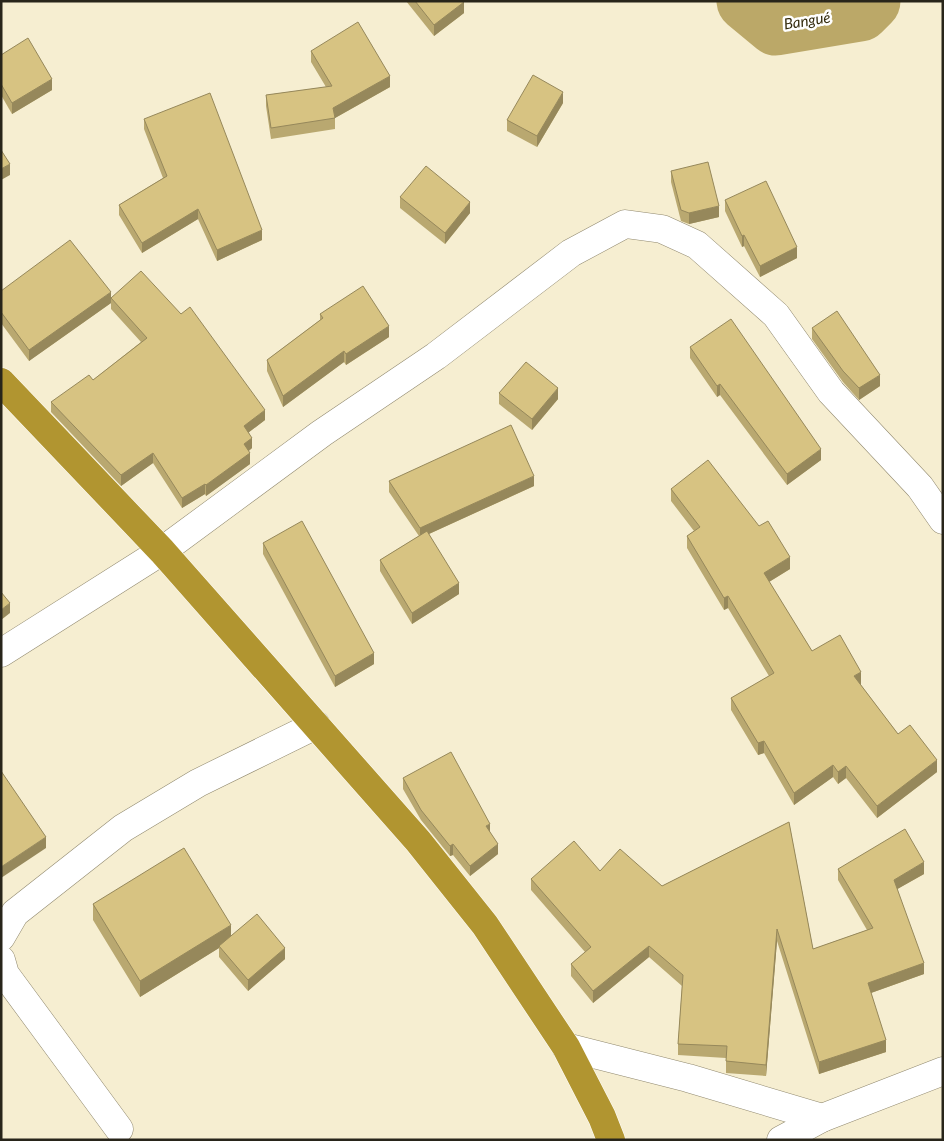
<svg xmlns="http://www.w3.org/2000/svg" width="944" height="1141" font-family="Lato,sans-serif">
	<rect width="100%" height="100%" fill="#f6eed1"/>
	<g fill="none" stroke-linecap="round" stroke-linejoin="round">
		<polyline stroke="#bba868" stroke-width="61" points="747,1 776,25 860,11 870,1"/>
		<g stroke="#91896f" stroke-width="29">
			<g id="street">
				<polyline points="1,653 162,551 322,433 436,356 571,253 625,224 662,229 697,245 776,315 831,392 920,487 943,520"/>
				<polyline points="1,937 15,913 123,828 198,783 316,725"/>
				<polyline points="1,960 5,974 119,1129"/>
			</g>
		</g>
		<g stroke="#91896f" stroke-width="29">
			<g id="secondary">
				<polyline points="566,1047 688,1078 822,1118"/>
				<polyline points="781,1140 822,1118 943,1071"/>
			</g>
		</g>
		<g stroke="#fff" stroke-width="29">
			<polyline id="highway" points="1,382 162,551 418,841 485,925 566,1047 602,1117 611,1140"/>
		</g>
		<use href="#street" stroke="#fff" stroke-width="28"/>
		<use href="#secondary" stroke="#fff" stroke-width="28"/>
		<use href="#highway" stroke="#b19530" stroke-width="28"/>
	</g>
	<g fill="#b9a870">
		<polygon points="406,1 463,1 464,13 434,36"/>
		<polygon points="311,51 390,87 335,118 335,129 271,139 266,106 266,95 326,87 311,62"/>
		<polygon points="1,55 52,90 12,114 1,95"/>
		<polygon points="563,103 537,147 507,131 507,120"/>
		<polygon points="144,119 262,240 217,261 198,219 142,253 119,215 119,205 163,178 144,129"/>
		<polygon points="671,171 719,217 689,224 681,221 671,182"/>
		<polygon points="400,197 470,213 445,244 400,208"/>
		<polygon points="725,200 797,258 760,277 744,246 742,247 725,211"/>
		<polygon points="1,291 111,298 265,420 249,432 252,448 249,451 250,464 206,496 205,494 182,508 153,463 121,486 51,412 51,402 93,380 141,342 111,309 111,303 29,361 1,323"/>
		<polygon points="320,314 389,337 346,365 344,362 283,407 267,371 267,360 320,320"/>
		<polygon points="812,328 880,386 859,400 843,382 812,339"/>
		<polygon points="690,347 821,460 787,485 720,395 717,397 690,358"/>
		<polygon points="499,393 558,399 532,430 499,404"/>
		<polygon points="389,481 534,486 429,534 459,594 412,624 380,571 380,560 419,536 389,492"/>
		<polygon points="671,489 790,569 769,582 812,651 861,684 860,684 898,734 937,772 877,818 846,778 838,784 833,777 794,805 764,753 758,755 731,710 731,698 769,676 728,608 724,610 687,548 687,536 694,531 671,501"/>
		<polygon points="263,543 374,664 335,687 263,554"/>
		<polygon points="403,778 490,832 498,854 470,876 453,855 450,856 421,820 403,789"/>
		<polygon points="789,822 813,949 867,930 838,880 838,869 924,874 897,889 924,974 871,993 886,1052 819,1074 777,941 766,1076 726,1073 726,1058 678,1055 678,1044 682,986 649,957 593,1003 571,976 571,964 585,952 531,890 531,879 600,871 662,886"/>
		<polygon points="93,904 231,936 285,959 248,991 219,957 219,948 140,997 93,920"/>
	</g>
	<g fill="#96885b">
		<polygon points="464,2 464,13 434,36 434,25"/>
		<polygon points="390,76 390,87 335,118 333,108"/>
		<polygon points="52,79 52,90 12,114 12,103"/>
		<polygon points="563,92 563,103 537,147 537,136"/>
		<polygon points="10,164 10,175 1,180 1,169"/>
		<polygon points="470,202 470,213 445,244 445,233"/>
		<polygon points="719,206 719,217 689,224 689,213"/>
		<polygon points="198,209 198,219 142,253 142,243"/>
		<polygon points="262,230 262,240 217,261 217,250"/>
		<polygon points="744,235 744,246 742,247 742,236"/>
		<polygon points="797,247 797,258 760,277 760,266"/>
		<polygon points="111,292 111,303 29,361 29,350"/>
		<polygon points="389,326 389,337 346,365 346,354"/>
		<polygon points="344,351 344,362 283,407 283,396"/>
		<polygon points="880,375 880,386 859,400 859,388"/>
		<polygon points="720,384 720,395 717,397 717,386"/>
		<polygon points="558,388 558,399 532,430 532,419"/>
		<polygon points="265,410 265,420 244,436 244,426"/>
		<polygon points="252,438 252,448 244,454 244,444"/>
		<polygon points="821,449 821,460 787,485 787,474"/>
		<polygon points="153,453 153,463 121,486 121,475"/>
		<polygon points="250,453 250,464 206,496 206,485"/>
		<polygon points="534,476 534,486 420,538 420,528"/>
		<polygon points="205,484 205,494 182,508 182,498"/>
		<polygon points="790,557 790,569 764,585 764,573"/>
		<polygon points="459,583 459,594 412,624 412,613"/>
		<polygon points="728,596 728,608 724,610 724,598"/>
		<polygon points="10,603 10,613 1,620 1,610"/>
		<polygon points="374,653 374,664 335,687 335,676"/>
		<polygon points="861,672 861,684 854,688 854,676"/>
		<polygon points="764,741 764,753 758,755 758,743"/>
		<polygon points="937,760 937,772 877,818 877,806"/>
		<polygon points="833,765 833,777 794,805 794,793"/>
		<polygon points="846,766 846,778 838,784 838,772"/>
		<polygon points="490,824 490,834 486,826"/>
		<polygon points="46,837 46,848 1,878 1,867"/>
		<polygon points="453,844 453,855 450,856 450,846"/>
		<polygon points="498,844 498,854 470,876 470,866"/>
		<polygon points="924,862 924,874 894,891 894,880"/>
		<polygon points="231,925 231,941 219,946 219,948 140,997 140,981"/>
		<polygon points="777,929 777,941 766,1076 766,1065"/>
		<polygon points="649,946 649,957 593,1003 593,991"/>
		<polygon points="285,948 285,959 248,991 248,980"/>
		<polygon points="924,963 924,974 868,994 868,983"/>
		<polygon points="886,1040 886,1052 819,1074 819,1062"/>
	</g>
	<g fill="#d7c382" stroke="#96885b">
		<polygon points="415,1 463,1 464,2 434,25"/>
		<polygon points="358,22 390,76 333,108 335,118 271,128 266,95 332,86 311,51"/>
		<polygon points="28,38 52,79 12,103 1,84 1,55"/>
		<polygon points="533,75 563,92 537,136 507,120"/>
		<polygon points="210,93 262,230 217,250 198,209 142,243 119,205 167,176 144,119"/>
		<polygon points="1,150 10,164 1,169"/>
		<polygon points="708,162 719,206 689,213 681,210 671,171"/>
		<polygon points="426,166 470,202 445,233 400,197"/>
		<polygon points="766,181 797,247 760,266 744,235 742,236 725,200"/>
		<polygon points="70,240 111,292 29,350 1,312 1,291"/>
		<polygon points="141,271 181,314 190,307 265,410 244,426 252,438 244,444 250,453 206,485 205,484 182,498 153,453 121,475 51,402 89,375 93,380 147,338 111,298"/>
		<polygon points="363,286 389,326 346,354 344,351 283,396 267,360 323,318 320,314"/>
		<polygon points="837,311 880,375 859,388 843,371 812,328"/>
		<polygon points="731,319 821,449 787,474 720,384 717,386 690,347"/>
		<polygon points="526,362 558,388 532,419 499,393"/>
		<polygon points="511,425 534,476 420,528 389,481"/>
		<polygon points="708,460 759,526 768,521 790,557 764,573 812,651 840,635 861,672 854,676 898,734 910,725 937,760 877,806 846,766 838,772 833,765 794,793 764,741 758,743 731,698 774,673 728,596 724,598 687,536 700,527 671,489"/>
		<polygon points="302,521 374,653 335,676 263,543"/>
		<polygon points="427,531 459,583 412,613 380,560"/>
		<polygon points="1,592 10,603 1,610"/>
		<polygon points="451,752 490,824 486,826 498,844 470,866 453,844 450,846 421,810 403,778"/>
		<polygon points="1,771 46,837 1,867"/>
		<polygon points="789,822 813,949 873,928 838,869 905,829 924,862 894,880 924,963 868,983 886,1040 819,1062 777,929 766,1065 726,1061 727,1046 678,1044 683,975 649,946 593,991 571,964 591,947 531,879 574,841 600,871 620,849 662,886"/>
		<polygon points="184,848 231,925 140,981 93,904"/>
		<polygon points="257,914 285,948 248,980 219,946"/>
	</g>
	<g text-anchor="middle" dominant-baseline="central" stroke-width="5" stroke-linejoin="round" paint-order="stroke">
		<g font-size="15" font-style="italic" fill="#332a0c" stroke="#fff">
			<text transform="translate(807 20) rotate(-9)">Bangué</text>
		</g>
	</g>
	<rect width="944" height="1141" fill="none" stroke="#28251a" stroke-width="5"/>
</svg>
